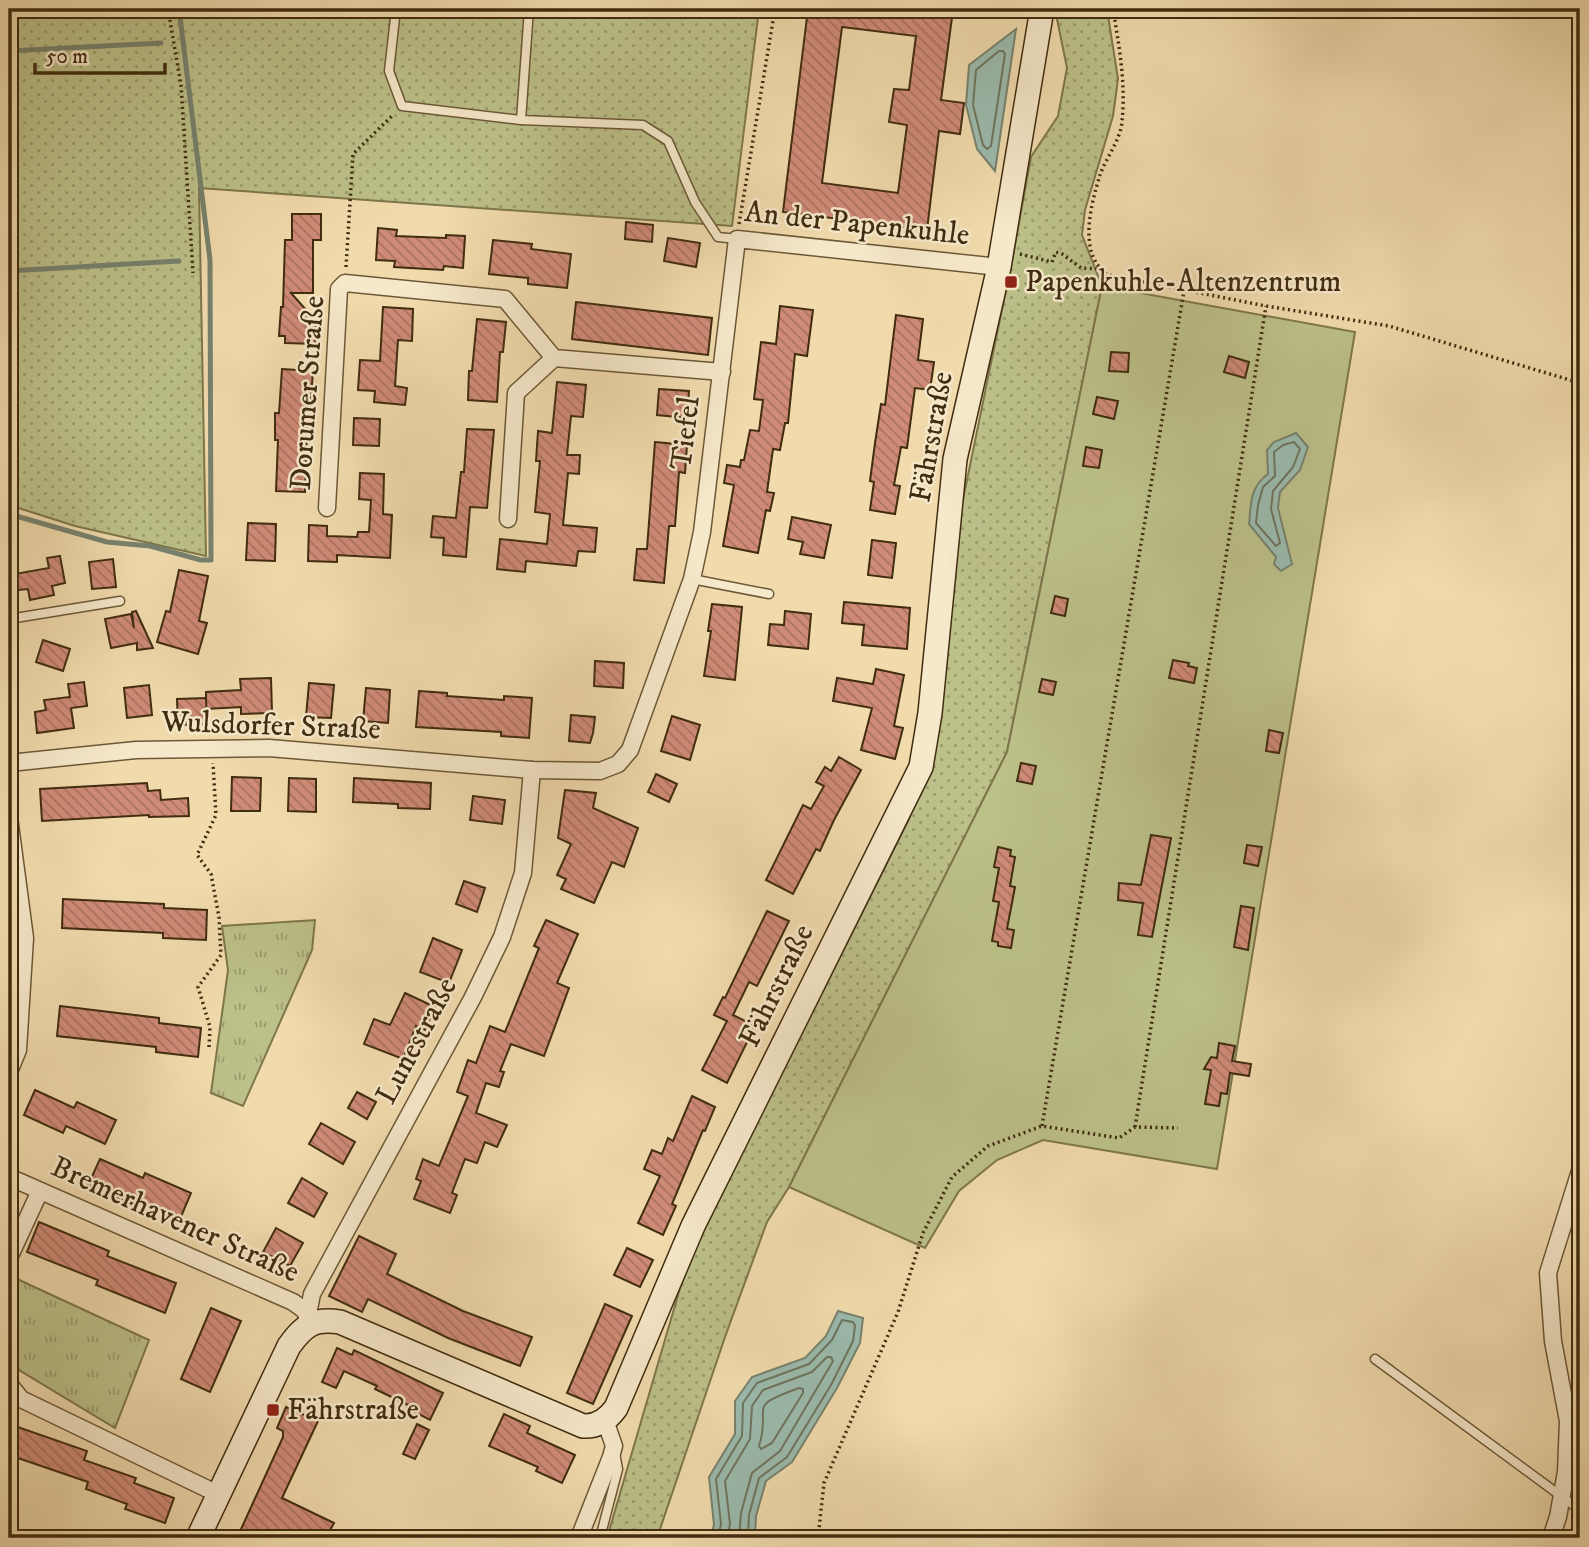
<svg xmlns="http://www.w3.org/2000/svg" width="1589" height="1547" font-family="'IM FELL DW Pica',serif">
	<defs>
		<pattern id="grass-dots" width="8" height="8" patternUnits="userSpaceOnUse" patternTransform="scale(1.75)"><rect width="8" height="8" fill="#bcc089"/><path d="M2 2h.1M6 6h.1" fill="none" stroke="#9a9c6e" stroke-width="1.8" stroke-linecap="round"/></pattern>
		<pattern id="park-tufts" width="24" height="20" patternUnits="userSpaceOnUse" patternTransform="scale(1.75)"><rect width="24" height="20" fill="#bcc089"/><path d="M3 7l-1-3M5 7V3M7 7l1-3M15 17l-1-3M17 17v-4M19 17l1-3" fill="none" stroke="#9a9c6e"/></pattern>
		<pattern id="building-back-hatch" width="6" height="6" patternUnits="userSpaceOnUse" patternTransform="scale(1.75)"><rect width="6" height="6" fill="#d08b77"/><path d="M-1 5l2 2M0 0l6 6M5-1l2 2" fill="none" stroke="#aa7260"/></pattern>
	</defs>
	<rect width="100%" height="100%" fill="#f1dbad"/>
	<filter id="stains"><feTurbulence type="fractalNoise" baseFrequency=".00286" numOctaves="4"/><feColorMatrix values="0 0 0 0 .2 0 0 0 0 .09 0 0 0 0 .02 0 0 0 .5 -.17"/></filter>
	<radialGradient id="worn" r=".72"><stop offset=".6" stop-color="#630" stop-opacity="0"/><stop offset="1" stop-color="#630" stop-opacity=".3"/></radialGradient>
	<g fill="url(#grass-dots)" stroke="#7e764c" stroke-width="2">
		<polygon points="9,9 759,9 732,226 199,188 206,556 75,526 9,505"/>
		<polygon points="1055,9 1107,9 1118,79 1113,116 1085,210 1082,235 1102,286 1007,752 789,1187 767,1222 725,1337 657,1538 607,1538 688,1261 909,819 933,749 960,514 1013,256 1031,157 1058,116 1067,68"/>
	</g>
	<g fill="url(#park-tufts)" stroke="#7e764c" stroke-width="2">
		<polygon points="315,920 312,950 243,1106 211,1093 228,970 222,926"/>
		<polygon points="15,1278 149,1340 115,1428 19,1370 9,1348 9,1305"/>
	</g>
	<polygon fill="#bcc089" stroke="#7e764c" stroke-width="2" points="1102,286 1355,332 1217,1169 1043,1140 997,1160 959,1191 925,1248 789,1187 1007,752"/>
	<g fill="#9bbbae" stroke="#77826e" stroke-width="2">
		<polygon points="1016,29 995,171 977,149 966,105 969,65"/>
		<path d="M1296,433L1308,447L1300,470L1280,492L1278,508L1292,564L1281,571L1274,564L1276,557L1249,524C1251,503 1250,487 1268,474L1267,450L1274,442Z"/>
		<polygon points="838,1311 863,1318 860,1343 837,1388 792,1462 766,1481 756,1516 755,1538 710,1538 714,1525 709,1477 735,1434 735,1401 752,1377 805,1358 826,1336"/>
	</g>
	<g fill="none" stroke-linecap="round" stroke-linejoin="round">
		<g stroke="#6e745e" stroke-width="2">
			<polygon points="999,51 1003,51 1005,54 991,146 987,149 983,145 973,105 976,70"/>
			<polygon points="1294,442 1300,449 1293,467 1273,491 1271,509 1280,543 1276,546 1256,523 1258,505 1263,487 1275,476 1274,452 1283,445"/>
			<path d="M799,1388L803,1389V1393L772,1443L761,1449L759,1446C772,1404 744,1408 799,1388Z"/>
			<polyline points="718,1538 721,1524 716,1479 742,1436 743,1403 757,1383 809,1364 832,1340 842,1320 853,1322 855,1326 853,1341 831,1385 787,1457 759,1478 749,1515 748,1538"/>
			<polyline points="727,1538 730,1524 725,1481 750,1439 752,1406 763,1390 812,1372 827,1357 831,1357 833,1361 780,1451 752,1473 741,1513 739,1538"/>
		</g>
		<g stroke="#77826e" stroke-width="5">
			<polyline points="9,51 161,43"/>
			<polyline points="9,271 179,261"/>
			<polyline points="9,514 107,542 150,546 201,560 211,560 210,260 179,9"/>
		</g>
	</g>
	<g fill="url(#building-back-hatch)" stroke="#402c0f" stroke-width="2" fill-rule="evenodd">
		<path d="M808,9L953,10L941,100L964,103L960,134L939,131L927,230L783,212ZM842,27L916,36L909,90L894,89L889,122L907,125L898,193L822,183Z"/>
		<polygon points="292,214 321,214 321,240 313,240 313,293 291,293 316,321 315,344 285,343 285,336 279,336 281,307 283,307 285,240 292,240"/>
		<polygon points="626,222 653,225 652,242 625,239"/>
		<polygon points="378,228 397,230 396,236 446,238 446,235 465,236 463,268 444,266 443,270 394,267 395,261 376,260"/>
		<polygon points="668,238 700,243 696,267 664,261"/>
		<polygon points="493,240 532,244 531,249 571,254 567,288 528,284 528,278 489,274"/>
		<polygon points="576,302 712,318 708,355 572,339"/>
		<polygon points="780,306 813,310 807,356 795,354 788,423 785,423 780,450 773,449 767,492 774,493 770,511 766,510 758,553 723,546 734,485 724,483 727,465 740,467 741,460 744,460 750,430 759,431 763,400 754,399 761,342 776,344"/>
		<polygon points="383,307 413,309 412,341 398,340 395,386 407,388 405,405 374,402 375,391 358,390 360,360 380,361"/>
		<polygon points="896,315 923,319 918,360 934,362 930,390 915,388 907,448 901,447 894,485 900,486 895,514 870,510 874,482 870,481 875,443 881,404 885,405"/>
		<polygon points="477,319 506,322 503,352 500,352 497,402 468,400 469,371 472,371"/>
		<polygon points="1111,352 1129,353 1128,372 1109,371"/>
		<polygon points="1229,356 1249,362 1245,378 1224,372"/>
		<polygon points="282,369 313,371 311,398 308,397 305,492 276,491 278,440 275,440 275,413 279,413"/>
		<polygon points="557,382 586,385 583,417 571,416 567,455 580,455 579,474 568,473 563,525 597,528 595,552 578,551 576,566 526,561 525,572 497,569 500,539 547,544 550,514 535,512 540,461 536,461 538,431 552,433"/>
		<polygon points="659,389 689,391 687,418 657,415"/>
		<polygon points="1097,397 1118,401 1114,419 1093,414"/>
		<polygon points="354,418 380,419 379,446 353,445"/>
		<polygon points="467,429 494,430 487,508 470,507 466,557 443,555 444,538 431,537 433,516 456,518 461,472 464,472"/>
		<polygon points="655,442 687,445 685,473 679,472 675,526 669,526 664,583 634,580 637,549 647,549"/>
		<polygon points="1086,447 1102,450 1099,468 1083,466"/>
		<polygon points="360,473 384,474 383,514 392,515 390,558 337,555 337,562 308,561 309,525 327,526 327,536 357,537 358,532 369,532 371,500 359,499"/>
		<polygon points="792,517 831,525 824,558 800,554 803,542 788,539"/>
		<polygon points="248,523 276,524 275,561 246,560"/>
		<polygon points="872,540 896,543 892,578 868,575"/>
		<polygon points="60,556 65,583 52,586 54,595 30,600 28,589 9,591 9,575 49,568 47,558"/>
		<polygon points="113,559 116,587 92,589 89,562"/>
		<polygon points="179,570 208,576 199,621 207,623 198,654 157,642 166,611 170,612"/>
		<polygon points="1055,596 1068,599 1065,616 1051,613"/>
		<polygon points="844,602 910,608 907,649 862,645 864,625 842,623"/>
		<polygon points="712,604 742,607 735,680 704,676 711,631 708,631"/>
		<polygon points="136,611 153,648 137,650 137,643 111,648 105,619 131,614 134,628 132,612"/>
		<polygon points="785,611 811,614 808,649 768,645 770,624 784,625"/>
		<polygon points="43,640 70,649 63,671 36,662"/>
		<polygon points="1173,660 1189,663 1188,666 1197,668 1194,683 1169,678"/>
		<polygon points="595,661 624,663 623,688 594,686"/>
		<polygon points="876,669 904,675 894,726 903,728 895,759 861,750 872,708 833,701 837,678 873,684"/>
		<polygon points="271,678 272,713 241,714 241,707 206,709 206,692 241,690 240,679"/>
		<polygon points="1042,679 1056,682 1053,695 1039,692"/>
		<polygon points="84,682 87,706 71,708 74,728 37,733 35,712 46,710 44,700 70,697 68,684"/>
		<polygon points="309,683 334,685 331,718 306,717"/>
		<polygon points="149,685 152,715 127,718 124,688"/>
		<polygon points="366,688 390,690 388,723 363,721"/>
		<polygon points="419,691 447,693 447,696 504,700 504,696 532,698 529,738 501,736 501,732 416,727"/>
		<polygon points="206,698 207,724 178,725 177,699"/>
		<polygon points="571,715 595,717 593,733 590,743 569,741"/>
		<polygon points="672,716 700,725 690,760 661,751"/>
		<polygon points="1269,730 1283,733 1279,753 1266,751"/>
		<polygon points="839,757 861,770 834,820 820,851 816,849 793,894 766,880 803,805 811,809 824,786 816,782 825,767 831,771"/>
		<polygon points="1021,763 1036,766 1032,784 1017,781"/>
		<polygon points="656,774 677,784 669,802 648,792"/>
		<polygon points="232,777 261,778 260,811 231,811"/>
		<polygon points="289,778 316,779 316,812 288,811"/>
		<polygon points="354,778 431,783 430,809 398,808 398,804 353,802"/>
		<polygon points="147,783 148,791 160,790 161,800 188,798 189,816 149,817 149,815 42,821 40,789"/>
		<polygon points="565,790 596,793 593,808 638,828 624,867 612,862 594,903 561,889 566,879 557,875 571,844 558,838"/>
		<polygon points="473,796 505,800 502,824 470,820"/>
		<polygon points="1151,835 1171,838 1152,937 1138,935 1143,903 1118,900 1119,883 1141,885"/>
		<polygon points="1247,845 1262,847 1258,866 1244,863"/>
		<polygon points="998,847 1011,850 1010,856 1015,857 1010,886 1015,887 1007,929 1014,930 1011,948 998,946 998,942 992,941 999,902 993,901 999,868 994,867"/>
		<polygon points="464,881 485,888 477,912 456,904"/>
		<polygon points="63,899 164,904 164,908 207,910 206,940 163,938 163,933 62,928"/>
		<polygon points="1241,906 1254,908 1248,950 1234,947"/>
		<polygon points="767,911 789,921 757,986 749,982 733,1015 755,1026 727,1083 702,1070 727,1021 714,1015 723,997 725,998"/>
		<polygon points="546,920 578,934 557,983 569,988 544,1056 511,1044 500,1071 504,1072 499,1087 486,1083 476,1113 507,1125 497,1147 485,1142 477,1163 465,1159 452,1193 457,1195 450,1213 414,1199 421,1181 416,1179 423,1159 439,1166 468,1096 457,1092 468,1060 476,1063 490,1026 505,1032 539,948 534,946"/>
		<polygon points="433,938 462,950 449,983 420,972"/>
		<polygon points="405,993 435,1007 425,1030 416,1026 403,1059 364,1044 374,1019 390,1025"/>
		<polygon points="60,1006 159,1018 159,1023 201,1028 198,1057 156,1052 156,1047 57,1036"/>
		<polygon points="1219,1043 1235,1046 1232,1061 1251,1064 1249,1076 1230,1073 1227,1094 1221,1093 1219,1106 1205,1104 1211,1070 1204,1069 1211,1057 1217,1058"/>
		<polygon points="35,1090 74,1108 77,1102 116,1120 105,1144 66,1126 63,1133 24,1115"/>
		<polygon points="357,1092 376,1102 367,1119 348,1108"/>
		<polygon points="692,1096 715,1107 705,1131 703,1130 672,1204 676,1206 663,1235 638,1223 660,1176 644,1169 652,1150 662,1154 668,1138 673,1141"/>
		<polygon points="321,1123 355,1142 343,1164 309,1144"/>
		<polygon points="100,1159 143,1178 145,1173 191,1193 180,1219 134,1200 132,1204 88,1185"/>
		<polygon points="302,1178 327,1193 314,1217 288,1203"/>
		<polygon points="39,1222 109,1251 107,1256 176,1283 165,1313 96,1285 98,1280 27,1252"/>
		<polygon points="276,1228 303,1243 290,1266 263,1252"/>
		<polygon points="359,1236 396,1254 387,1274 463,1311 532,1337 520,1366 448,1338 368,1299 362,1312 329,1296"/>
		<polygon points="627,1248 653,1260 640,1287 614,1275"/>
		<polygon points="605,1304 632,1316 593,1404 567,1393"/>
		<polygon points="211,1308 241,1321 210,1392 181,1379"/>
		<polygon points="337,1348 352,1355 354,1350 443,1393 430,1420 407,1408 408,1405 375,1389 377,1386 344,1371 336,1388 322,1382"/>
		<polygon points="286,1407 318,1421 282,1498 334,1523 326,1538 237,1538 283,1437 283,1431 277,1428"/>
		<polygon points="504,1414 530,1426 527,1433 575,1455 562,1483 536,1471 538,1467 489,1446"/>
		<polygon points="9,1424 87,1451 84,1460 136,1478 134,1483 174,1498 165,1523 125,1509 127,1504 86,1489 88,1482 9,1455"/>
		<polygon points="417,1424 429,1430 415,1459 403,1454"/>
	</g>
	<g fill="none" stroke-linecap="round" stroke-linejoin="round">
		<g stroke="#6c5836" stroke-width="11">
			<g id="lane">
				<polyline points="396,9 389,71 402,106 521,120 643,125 668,141 695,202 718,237 737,239"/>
				<polyline points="521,120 529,9"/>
				<polyline points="692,579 769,594"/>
				<polyline points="9,619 120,601"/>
				<polyline points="1375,1359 1580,1510"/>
				<polyline points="600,1538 618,1469 615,1453"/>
			</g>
		</g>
		<g stroke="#6c5836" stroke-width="19">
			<g id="street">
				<polyline points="327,508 339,289 345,283 505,299 554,358 722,372"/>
				<polyline points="508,519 516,393 554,358"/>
				<polyline points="9,763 136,750 269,748 532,770 600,771 618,764 630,750 692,579 702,532 737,239 999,267"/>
				<polyline points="9,817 25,938 18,1050 9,1072"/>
				<polyline points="9,1177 293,1302 304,1310 310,1321"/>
				<polyline points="9,1258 40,1191"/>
				<polyline points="311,1323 309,1309 312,1294 473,997 502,937 523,873 532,770"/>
				<polyline points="9,1384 21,1399 218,1494"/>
				<polyline points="579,1538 611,1457 614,1446 605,1420"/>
				<polyline points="1551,1538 1558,1517 1566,1472 1568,1421 1553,1341 1548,1273 1580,1171"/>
			</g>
		</g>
		<g stroke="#402c0f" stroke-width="26">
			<path id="secondary" d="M198,1538L289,1346C304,1325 314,1318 340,1322L583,1426C597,1427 608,1419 616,1408L693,1226L921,767L930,713L955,459L999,267L1042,9"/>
		</g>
		<g stroke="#402c0f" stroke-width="3.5" stroke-dasharray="2 3.5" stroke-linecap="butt">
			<polyline points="168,9 181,85 193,273"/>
			<path d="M1113,9C1119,46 1126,83 1122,121C1121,139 1106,158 1100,175C1091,204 1077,255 1108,275L1266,306L1389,326L1580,383"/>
			<polyline points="739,224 775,9"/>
			<polyline points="1020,254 1052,262 1056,252 1062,254 1081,268 1099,269"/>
			<polyline points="346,267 353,154 394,114"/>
			<polyline points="209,1047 210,1027 198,987 221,955 219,917 211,874 197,855 216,815 213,763"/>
			<polyline points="1042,1126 1184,291"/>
			<polyline points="1135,1127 1266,306"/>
			<polyline points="818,1538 824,1483 898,1312 923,1233 952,1177 988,1146 1042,1126 1119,1138 1135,1127 1178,1128"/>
		</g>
		<use href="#lane" stroke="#f6e8ca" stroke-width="8"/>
		<use href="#street" stroke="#f6e8ca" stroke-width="16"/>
		<use href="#secondary" stroke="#f6e8ca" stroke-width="23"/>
	</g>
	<g fill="#8f2418" stroke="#f6e8ca" stroke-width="2.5">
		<rect x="1004" y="275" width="14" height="14" rx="3.5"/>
		<rect x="266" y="1403" width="14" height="14" rx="3.5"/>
	</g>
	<g text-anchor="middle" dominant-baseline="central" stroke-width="5" stroke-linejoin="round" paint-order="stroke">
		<g font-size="30" fill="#402c0f" stroke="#f6e8ca">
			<text transform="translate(857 224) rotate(6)">An der Papenkuhle</text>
			<text transform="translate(308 393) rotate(-86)">Dorumer Straße</text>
			<text transform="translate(686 433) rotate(-83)">Tiefel</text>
			<text transform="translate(932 437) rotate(-80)">Fährstraße</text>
			<text transform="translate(271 726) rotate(2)">Wulsdorfer Straße</text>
			<text transform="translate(777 986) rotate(-64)">Fährstraße</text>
			<text transform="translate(417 1041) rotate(-62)">Lunestraße</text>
			<text transform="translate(175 1220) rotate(24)">Bremerhavener Straße</text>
		</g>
		<g font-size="30" fill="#402c0f" stroke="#f6e8ca" text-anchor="start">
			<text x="1025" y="282">Papenkuhle-Altenzentrum</text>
			<text x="287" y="1410">Fährstraße</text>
		</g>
	</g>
	<rect width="1589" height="1547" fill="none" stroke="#f1dbad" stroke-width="35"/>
	<rect x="10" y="10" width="1568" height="1526" fill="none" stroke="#402c0f" stroke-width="3.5"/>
	<rect x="18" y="18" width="1554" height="1512" fill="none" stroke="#402c0f" stroke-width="2"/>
	<path d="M35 63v10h130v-10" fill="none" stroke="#402c0f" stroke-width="3.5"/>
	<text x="46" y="63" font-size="21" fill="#402c0f" stroke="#f6e8ca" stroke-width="5" paint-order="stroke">50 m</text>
	<rect width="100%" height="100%" filter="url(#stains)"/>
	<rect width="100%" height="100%" fill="url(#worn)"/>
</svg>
